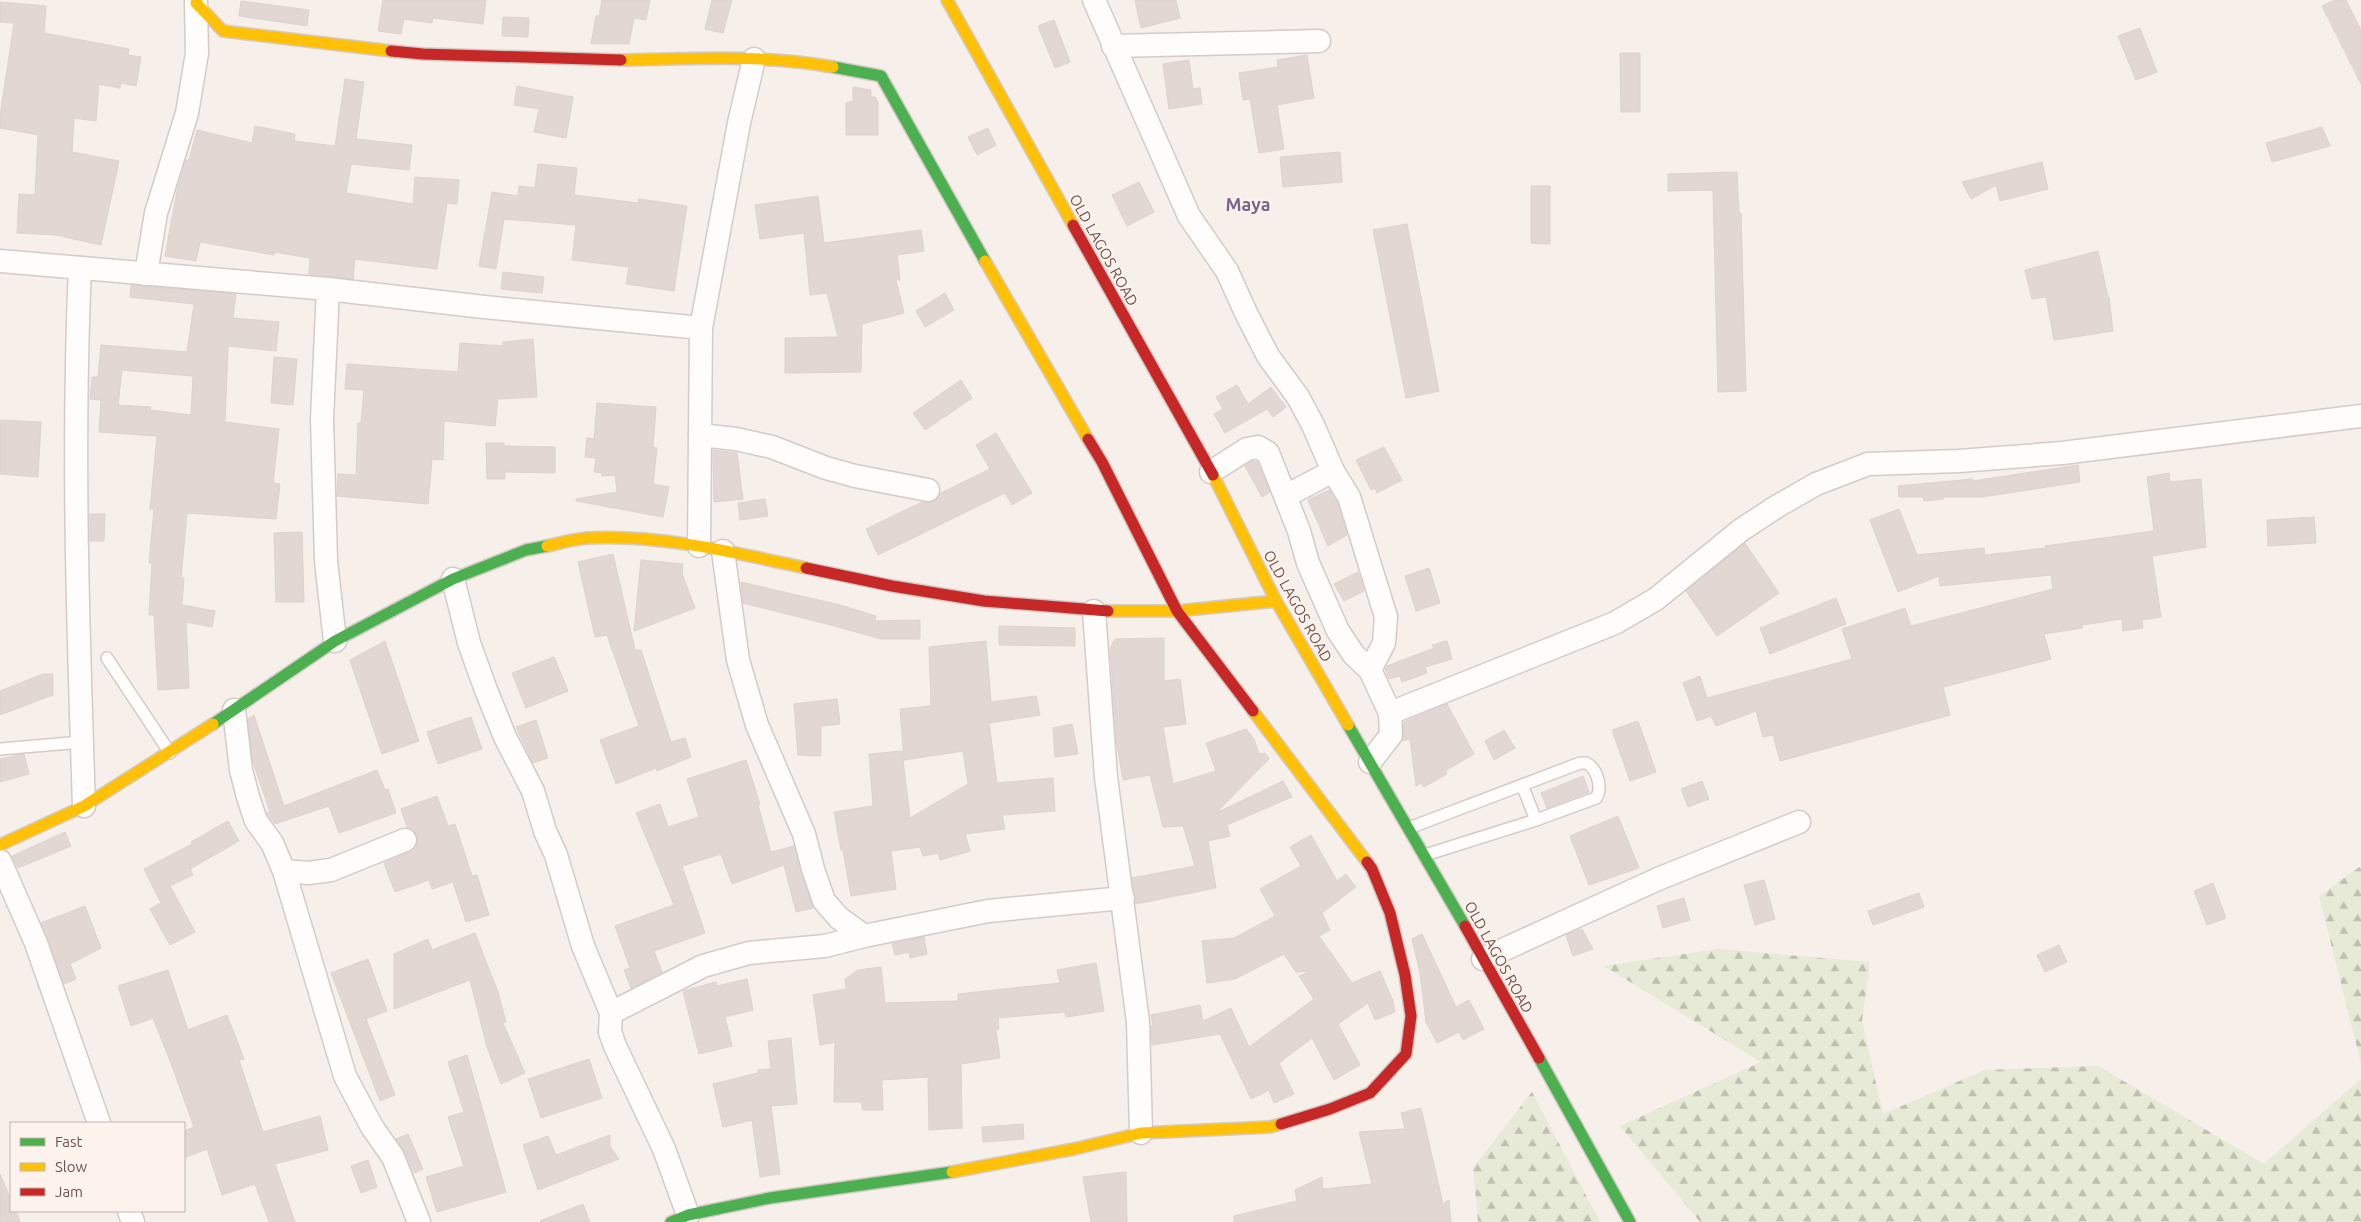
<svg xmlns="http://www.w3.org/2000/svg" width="2361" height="1222" font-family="Ubuntu,sans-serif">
	<defs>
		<pattern id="forest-firs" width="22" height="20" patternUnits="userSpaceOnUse" patternTransform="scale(1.25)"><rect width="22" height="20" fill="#e6ead6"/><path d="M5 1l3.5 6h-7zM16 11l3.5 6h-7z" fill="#bfc0b0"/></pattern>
	</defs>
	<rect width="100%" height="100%" fill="#f6efea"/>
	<g fill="url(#forest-firs)">
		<polygon points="2361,866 2361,1063 2319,896"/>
		<polygon points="1718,949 1870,962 1862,1021 1883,1114 1985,1070 2098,1066 2264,1164 2361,1079 2361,1222 1700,1222 1620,1126 1761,1062 1604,966"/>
		<polygon points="1532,1092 1600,1222 1478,1222 1473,1168"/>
	</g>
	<g fill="#e2d7d3" stroke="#ded2cd" fill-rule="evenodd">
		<polygon points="383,0 486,0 483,24 433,18 432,23 404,19 401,34 378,31"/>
		<polygon points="602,0 650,0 646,20 634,18 629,44 591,44 596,16 599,16"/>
		<polygon points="712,0 732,0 723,33 705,29"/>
		<polygon points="1135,0 1176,0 1180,18 1141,28"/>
		<polygon points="2334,0 2346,0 2361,30 2361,84 2322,6"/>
		<polygon points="241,1 309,10 307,26 239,16"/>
		<polygon points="0,2 46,6 44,33 129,49 128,55 141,57 136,86 121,83 120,88 99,84 96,121 74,118 72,152 119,161 101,245 56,235 17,233 19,194 35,195 38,135 0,128 0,116 14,23 0,22"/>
		<polygon points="503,17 529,18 528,37 502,36"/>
		<polygon points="1054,20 1070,62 1055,68 1038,26"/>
		<polygon points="2140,28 2157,72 2136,80 2118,36"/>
		<polygon points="1620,53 1640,53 1640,112 1621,112"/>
		<polygon points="1307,55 1314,98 1277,105 1284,149 1259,153 1250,99 1243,100 1239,73 1278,67 1277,60"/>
		<polygon points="1189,60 1193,89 1200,88 1202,104 1169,109 1163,64"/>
		<polygon points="345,79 364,82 356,139 412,145 409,170 351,164 346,193 413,204 415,177 459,180 457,204 447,203 437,269 355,259 353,279 309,274 310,258 274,252 274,255 200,242 196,261 165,256 177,191 186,160 189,160 197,130 252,143 255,126 295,134 294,141 335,146"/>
		<polygon points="517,86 573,97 566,138 534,132 539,109 514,105"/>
		<polygon points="853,87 871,90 871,97 875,97 878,102 878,135 846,135 846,103 853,101"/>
		<polygon points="2322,127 2330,146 2272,162 2266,143"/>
		<polygon points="988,128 996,145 977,155 968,137"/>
		<polygon points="1340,152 1342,182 1283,187 1280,157"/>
		<polygon points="2042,162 2048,189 2000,201 1996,185 1971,199 1962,182"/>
		<polygon points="538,164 577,168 574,195 638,203 639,199 687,206 674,291 626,284 629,267 572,260 576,225 504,219 496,269 479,266 492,192 518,196 519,186 535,188"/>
		<polygon points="1737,172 1739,213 1741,213 1746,391 1718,392 1713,190 1668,191 1668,174"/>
		<polygon points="1139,182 1154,212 1127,226 1112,195"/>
		<polygon points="1531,186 1550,186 1550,244 1531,243"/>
		<polygon points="818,196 824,243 921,230 924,251 897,255 900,280 896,280 904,313 862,324 861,372 785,373 785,338 838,337 827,293 810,295 804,233 760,239 755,205"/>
		<polygon points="1407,224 1439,391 1406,398 1373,230"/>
		<polygon points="2098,251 2108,297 2109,297 2113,331 2054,340 2046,297 2032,299 2025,270"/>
		<polygon points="503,272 544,277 542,293 501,289"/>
		<path d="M131,285L236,294L233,318L279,322L276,351L228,346L225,422L279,429L273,483L280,484L276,519L187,513L181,578H184L182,605L215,611L212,627L186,622L189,688L158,690L154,615H149L152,563H149L154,509H150L157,436L99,432L101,400L90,399L92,377H98L101,345L187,352L194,304L130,297ZM122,370L193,376L191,415L150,410L151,407L118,405Z"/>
		<polygon points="945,293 954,310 925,327 916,311"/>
		<polygon points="533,339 537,397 498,399 495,426 444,421 443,460 432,459 428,504 337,496 338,474 356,475 358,423 361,423 364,390 345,389 347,364 458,372 460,343 503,346 503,342"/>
		<polygon points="274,357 297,359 293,405 271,403"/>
		<polygon points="961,380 972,398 925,430 913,413"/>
		<polygon points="1237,385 1248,404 1271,387 1286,407 1273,417 1267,409 1225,433 1214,414 1223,409 1216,397"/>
		<polygon points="597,403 656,407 653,447 657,448 653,484 669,487 663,517 576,501 576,499 617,492 615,475 602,476 602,473 594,472 596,458 585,457 587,438 594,439"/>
		<polygon points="0,420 41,422 38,477 0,474"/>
		<polygon points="996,433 1032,493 1012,505 1005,493 878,555 866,529 922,502 933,502 941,493 990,469 976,445"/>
		<polygon points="486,443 504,443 504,446 555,447 555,473 505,472 505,479 487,479"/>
		<polygon points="1384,447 1402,480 1377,493 1375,488 1371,490 1356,460"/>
		<polygon points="713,450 737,453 743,499 714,502"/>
		<polygon points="1252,461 1257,462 1270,492 1262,497 1245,466"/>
		<polygon points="2078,465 2080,482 1982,497 1943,497 1943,499 1924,501 1923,497 1899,497 1898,486 1973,479 1973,481"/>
		<polygon points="2169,473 2170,482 2201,479 2206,547 2152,556 2161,617 2142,620 2143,628 2123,631 2122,619 2082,625 2082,628 2044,634 2051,659 1943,687 1950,715 1780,761 1773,735 1763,737 1756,711 1716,726 1711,716 1697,721 1683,683 1700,676 1707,698 1852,659 1842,629 1905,608 1911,626 2053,589 2051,575 1940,586 1939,576 1898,592 1870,520 1899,509 1917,555 1984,548 1985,555 2046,548 2045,546 2154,531 2147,477"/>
		<polygon points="1329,490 1337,502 1347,535 1328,546 1308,500"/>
		<polygon points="765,499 768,516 740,520 738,503"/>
		<polygon points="90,514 105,514 104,541 90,541"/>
		<polygon points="2314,517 2316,543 2268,546 2267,520"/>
		<polygon points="302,532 304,602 276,602 274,533"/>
		<polygon points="1745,543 1779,593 1717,636 1686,591"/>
		<polygon points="613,554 635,650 641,650 671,742 685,738 691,757 657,771 656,768 616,784 600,740 639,726 607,635 595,637 578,562"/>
		<polygon points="641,560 683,564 682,574 695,608 634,631"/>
		<polygon points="1429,568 1440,603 1416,611 1405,576"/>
		<polygon points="1358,572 1364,591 1344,601 1334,584"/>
		<polygon points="741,582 840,605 876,616 875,621 920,620 920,639 881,639 831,625 743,603"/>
		<polygon points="1836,598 1846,624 1770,654 1760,628"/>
		<polygon points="999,626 1075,628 1075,646 999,645"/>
		<polygon points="1164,638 1164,681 1180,679 1186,724 1163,727 1173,784 1216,771 1206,743 1246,729 1254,739 1259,754 1265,753 1269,759 1216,813 1283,781 1292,797 1227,825 1230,836 1208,841 1216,888 1136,904 1132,878 1195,866 1183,826 1163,827 1150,775 1123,780 1117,745 1110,648 1115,639"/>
		<polygon points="385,641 419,741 382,754 350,660"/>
		<polygon points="986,641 991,702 1036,696 1040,715 989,723 997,783 1053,778 1055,811 1002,815 1005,829 965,834 970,851 940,860 938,853 923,856 920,847 891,851 896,889 851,896 843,850 841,850 834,812 873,806 869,754 902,751 910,818 968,784 963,751 904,760 900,709 931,706 929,647"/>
		<polygon points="1447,641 1452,659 1425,667 1427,673 1402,682 1400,676 1389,679 1385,669 1387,666 1434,648 1432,645"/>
		<polygon points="554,657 568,691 526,708 512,673"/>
		<polygon points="43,674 53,674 53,695 0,715 0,691"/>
		<polygon points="837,699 840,724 821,726 821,756 798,755 794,704"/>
		<polygon points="1447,704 1474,754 1445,771 1447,774 1424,787 1421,783 1416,786 1410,739 1402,741 1404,722"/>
		<polygon points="254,715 284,806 377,770 385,790 388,789 396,813 339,833 329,806 275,824 268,815 267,813 270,812 253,762 248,719"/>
		<polygon points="471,717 482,749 438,764 427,732"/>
		<polygon points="536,720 548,758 533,763 516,727"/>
		<polygon points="1638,721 1656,772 1630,781 1612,730"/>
		<polygon points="1072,724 1078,754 1055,757 1053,728"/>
		<polygon points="1504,730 1515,748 1494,760 1485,741"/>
		<polygon points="24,754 29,774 0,782 0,759"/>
		<polygon points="746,760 760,804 758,805 771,852 794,846 813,908 796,912 784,865 732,884 721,854 682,866 705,933 654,951 662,972 631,988 624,970 630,968 615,926 674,905 636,813 660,804 668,827 699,817 687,779"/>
		<polygon points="1583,776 1589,792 1547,808 1541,793"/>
		<polygon points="1702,781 1709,799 1688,807 1681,789"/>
		<polygon points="437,796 448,826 455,824 472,876 477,875 489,915 466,922 453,882 432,889 429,880 395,892 384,863 410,852 416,848 418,841 417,835 407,827 401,809"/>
		<polygon points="1618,816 1639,868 1589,885 1570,836"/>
		<polygon points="228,821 239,841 190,869 193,875 170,886 195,932 170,945 150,909 161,903 144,869 192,844 191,842"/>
		<polygon points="65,832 71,846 18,868 12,856"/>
		<polygon points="1311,835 1337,881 1346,874 1356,887 1322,913 1330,930 1319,936 1352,983 1380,971 1393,1001 1395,1012 1375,1020 1368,1003 1338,1024 1360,1065 1334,1080 1312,1038 1279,1063 1294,1094 1274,1103 1269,1090 1251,1099 1220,1034 1152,1045 1151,1026 1153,1026 1151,1015 1200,1005 1203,1021 1231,1008 1249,1047 1314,999 1299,976 1311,971 1296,972 1284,954 1235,979 1207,983 1202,941 1234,938 1275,916 1260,889 1301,866 1290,847"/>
		<polygon points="1764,880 1775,919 1755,925 1744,885"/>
		<polygon points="2213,883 2226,918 2207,925 2194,891"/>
		<polygon points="1919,893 1924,907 1873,925 1868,911"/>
		<polygon points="1684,898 1690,920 1663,928 1657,906"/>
		<polygon points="85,906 101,948 70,964 76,979 64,984 41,923"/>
		<polygon points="1582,929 1593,949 1573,956 1566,935"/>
		<polygon points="475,933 498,992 506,1022 503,1023 525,1073 501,1084 487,1047 470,980 394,1009 394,954 428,939 432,950"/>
		<polygon points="1422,934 1456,1007 1469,1000 1484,1029 1463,1040 1459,1032 1437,1043 1426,1022 1420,973 1412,939"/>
		<polygon points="924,937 927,954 910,958 909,952 895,955 892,944"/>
		<polygon points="2059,945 2067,962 2045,972 2037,955"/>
		<polygon points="368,959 387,1011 366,1019 395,1095 380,1101 331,973"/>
		<polygon points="1096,963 1104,1011 1066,1017 1065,1012 998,1018 999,1029 996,1030 1000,1058 961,1064 962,1128 929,1130 928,1077 882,1080 883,1110 862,1110 862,1102 834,1102 835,1042 820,1045 813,995 846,989 845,979 858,970 881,967 885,1003 958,1001 958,994 1060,983 1057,970"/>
		<polygon points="168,970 188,1030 227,1015 244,1059 239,1060 263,1132 320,1116 328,1150 275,1164 295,1222 269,1222 255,1184 222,1195 207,1149 184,1158 184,1131 194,1127 171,1063 153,1018 131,1026 118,986"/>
		<polygon points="747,979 753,1010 725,1017 732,1046 699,1054 683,991 716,982 717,986"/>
		<polygon points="791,1038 797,1104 771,1106 780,1174 760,1177 752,1120 723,1127 713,1084 758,1073 758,1070 771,1069 768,1041"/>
		<polygon points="467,1055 506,1192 437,1212 426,1177 464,1166 448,1117 464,1112 448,1062"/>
		<polygon points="589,1059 602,1098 541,1118 528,1079"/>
		<polygon points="1421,1108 1443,1204 1449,1200 1451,1222 1234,1222 1234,1216 1297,1201 1295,1190 1322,1177 1323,1189 1372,1184 1359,1132 1405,1129 1401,1113"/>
		<polygon points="1023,1124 1024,1139 983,1142 982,1127"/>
		<polygon points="408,1134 423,1169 414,1173 405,1152 396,1139"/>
		<polygon points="610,1135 610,1146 619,1159 538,1190 523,1145 548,1136 556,1155"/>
		<polygon points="368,1160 377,1187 361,1193 351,1166"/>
		<polygon points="1126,1172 1127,1222 1091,1222 1083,1177"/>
		<polygon points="0,1174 11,1200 11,1211 16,1211 20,1222 0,1222"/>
		<polygon points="583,1204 590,1222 541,1222 540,1221"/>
	</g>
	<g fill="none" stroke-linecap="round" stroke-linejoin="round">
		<g stroke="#d4cbc8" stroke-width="14">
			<g id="lane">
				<polyline points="107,658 170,753"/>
				<polyline points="0,749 82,742"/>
				<polyline points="1522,785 1536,820"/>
				<path d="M1409,828L1580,763H1586C1597,768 1603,788 1596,798L1536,820L1425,855"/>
			</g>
		</g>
		<g stroke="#d4cbc8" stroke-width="25">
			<g id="street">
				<polyline points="1094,0 1189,216 1227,271 1246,313 1268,356 1298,397 1313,425 1333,471 1349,497 1386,617 1384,643 1370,670"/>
				<polyline points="1113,46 1319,41"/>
				<polyline points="0,261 328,289 484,307 701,328"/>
				<path d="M80,268C72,445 78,628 84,806"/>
				<polyline points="146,274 156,213 187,113 197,53 196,3"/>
				<polyline points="328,289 322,419 326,561 335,641"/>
				<polyline points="700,435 736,439 772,447 826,468 855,476 928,490"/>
				<polyline points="1211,472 1247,449 1258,447 1268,453 1299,531 1308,563 1338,631 1354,655 1370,670 1390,713 1391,735 1370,762"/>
				<polyline points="1286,496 1333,471"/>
				<polyline points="699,546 701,328 739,123 754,59"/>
				<polyline points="723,551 738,660 757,725 804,834 813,869 824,901 839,918 864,936"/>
				<polyline points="453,579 469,643 486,690 505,737 533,791 545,831 556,855 583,946 611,1013 610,1032 615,1046 664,1149 688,1215"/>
				<polyline points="1094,611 1106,777 1138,1022 1141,1133"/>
				<polyline points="234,710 241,770 248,797 256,821 272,843 284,871 345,1076 372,1127 393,1157 419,1222"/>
				<polyline points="1390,713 1615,623 1656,599 1741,530 1776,507 1816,484 1868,464 1959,461 2062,453 2361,416"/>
				<polyline points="0,861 36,943 99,1123"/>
				<polyline points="284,871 308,873 331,870 405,840"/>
				<polyline points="1483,959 1658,879 1799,822"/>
				<polyline points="611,1013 703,966 749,953 825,946 864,936 988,911 1123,898"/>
				<polyline points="129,1211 133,1222"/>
			</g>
		</g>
		<g stroke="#d4cac6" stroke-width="14">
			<g id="fast">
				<polyline points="833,67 881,76 985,261"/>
				<polyline points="213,724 335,641 453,579 526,550 547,546"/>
				<polyline points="1348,725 1465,926"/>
				<polyline points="1539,1058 1630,1222"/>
				<polyline points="671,1222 688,1215 770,1198 952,1172"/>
			</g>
		</g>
		<g stroke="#d4cac6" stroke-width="14">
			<g id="slow">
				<polyline points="197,0 196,3 223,31 391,51"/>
				<polyline points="947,0 1073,225"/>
				<path d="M621,60C691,59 764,54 833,67"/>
				<polyline points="985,261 1088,439"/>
				<polyline points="1213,475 1276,601 1348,725"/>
				<path d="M547,546C560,543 574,539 588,538C661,534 735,553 806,568"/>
				<polyline points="1108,611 1177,611 1276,601"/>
				<polyline points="1253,711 1367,862"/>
				<polyline points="0,845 84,806 213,724"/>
				<polyline points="952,1172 1074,1149 1141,1133 1270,1127 1281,1124"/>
			</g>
		</g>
		<g stroke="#d4cac6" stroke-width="14">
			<g id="jam">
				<polyline points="391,51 423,54 621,60"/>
				<polyline points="1073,225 1213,475"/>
				<polyline points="1088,439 1102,462 1177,611 1253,711"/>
				<polyline points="806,568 892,586 984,601 1108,611"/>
				<polyline points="1465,926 1539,1058"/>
				<polyline points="1281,1124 1330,1109 1370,1093 1406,1054 1411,1016 1405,975 1390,913 1372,869 1367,862"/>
			</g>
		</g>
		<use href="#lane" stroke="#fefdfc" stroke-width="11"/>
		<use href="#street" stroke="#fefdfc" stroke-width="22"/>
		<use href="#fast" stroke="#4caf50" stroke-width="11"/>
		<use href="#slow" stroke="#ffc107" stroke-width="11"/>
		<use href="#jam" stroke="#c62828" stroke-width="11"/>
	</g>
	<g text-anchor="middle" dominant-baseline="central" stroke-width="4" stroke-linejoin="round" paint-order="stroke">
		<g font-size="15" fill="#70534e" stroke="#fdf3ec">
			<text transform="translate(1104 250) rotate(61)">OLD LAGOS ROAD</text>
			<text transform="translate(1298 606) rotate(61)">OLD LAGOS ROAD</text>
			<text transform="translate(1499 957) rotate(61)">OLD LAGOS ROAD</text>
		</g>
		<g font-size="18" font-weight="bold" fill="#78668c" stroke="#fdf3ec">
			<text x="1248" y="204">Maya</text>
		</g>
	</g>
	<rect x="10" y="1122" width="175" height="90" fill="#fdf3ec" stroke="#c5b3ad"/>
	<rect x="20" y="1138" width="25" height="8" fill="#4caf50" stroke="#c5b3ad"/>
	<text x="55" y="1147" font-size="15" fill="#70534e">Fast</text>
	<rect x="20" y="1163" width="25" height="8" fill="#ffc107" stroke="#c5b3ad"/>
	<text x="55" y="1172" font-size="15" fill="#70534e">Slow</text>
	<rect x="20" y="1188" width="25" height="8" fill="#c62828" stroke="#c5b3ad"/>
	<text x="55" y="1197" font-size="15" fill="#70534e">Jam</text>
</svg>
